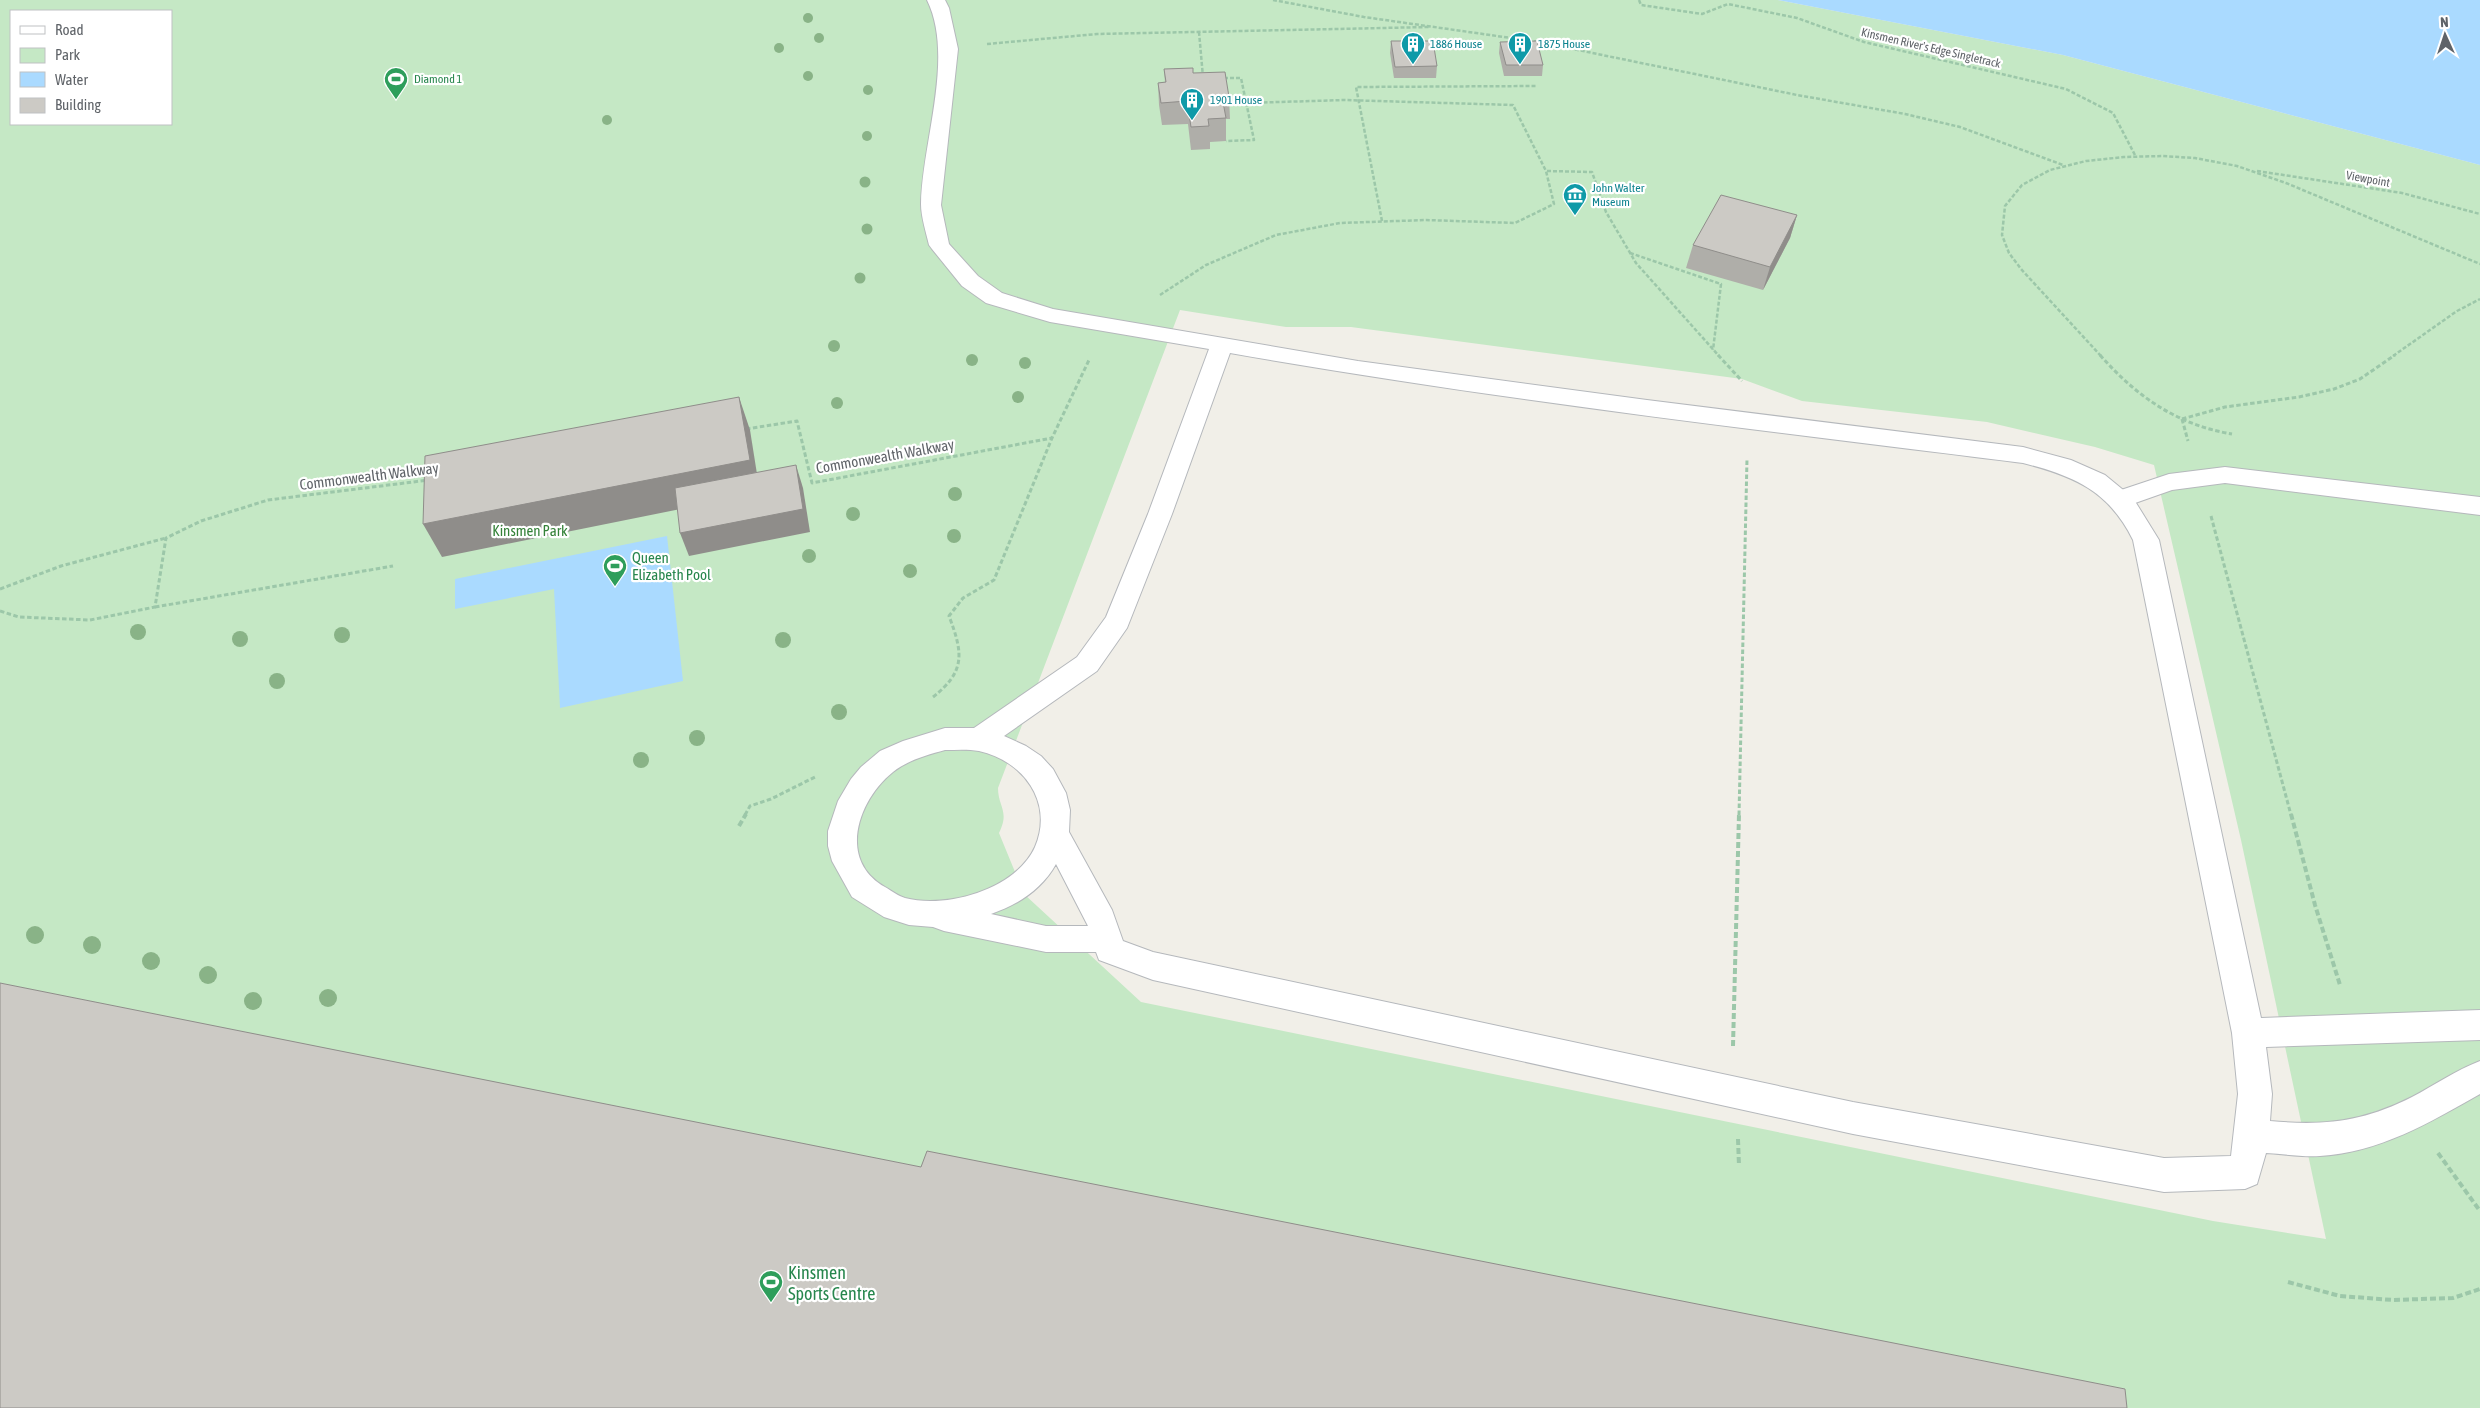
<svg xmlns="http://www.w3.org/2000/svg" width="2480" height="1408" font-family="'Asap Condensed',sans-serif">
	<rect width="100%" height="100%" fill="#f1efe8"/>
	<path fill="#c5e8c5" fill-rule="evenodd" d="M0,0H1778L2063,55L2480,165V1408H0ZM11,11H171V124H11ZM1180,310L1286,327H1351L1742,379L1802,401L1987,422L2095,447L2154,465L2241,840L2326,1239L2213,1221L1141,1002L1024,894L999,833C1010,811 998,807 998,788Z"/>
	<g fill="#aadaff">
		<polygon points="1778,0 2480,0 2480,165 2063,55"/>
		<polygon points="667,536 683,681 560,708 554,589 455,609 455,579"/>
	</g>
	<g fill="none" stroke-linecap="round" stroke-linejoin="round">
		<g stroke="#b5b8bc" stroke-width="2">
			<polygon id="lane" points="2225,467 2480,497 2480,515 2225,483 2172,490 2121,508 2112,505 2109,499 2112,493 2169,474"/>
		</g>
		<g stroke="#b5b8bc" stroke-width="2">
			<path id="street" d="M927,0H945L949,8L958,49L941,205L949,244L978,276L1002,293L1053,309L1358,361L1647,400L2023,447L2071,460L2105,475L2133,498L2159,540L2261,1018L2480,1010V1040L2266,1047L2272,1094L2270,1121C2324,1126 2363,1122 2412,1097C2435,1085 2456,1070 2480,1061V1094C2431,1122 2378,1153 2320,1156C2302,1157 2284,1154 2266,1153L2257,1184L2245,1189L2164,1192L1853,1134L1153,980L1099,960L1096,952H1046L944,931L933,927L909,925L884,917L852,897L832,861L828,846V831L838,801L851,779L861,767L880,751L903,741L945,728H974L1077,657L1106,617L1148,514L1209,349L1050,322L986,303L962,286L932,249L929,245C926,232 921,217 921,204C922,142 955,57 927,0ZM1230,353C1493,399 1758,430 2023,463C2074,476 2109,491 2133,540L2232,1033L2238,1094L2231,1156L2164,1158L1853,1102L1153,952L1123,941L1112,910L1069,832L1070,810L1066,793L1053,769L1041,756L1026,746L1004,736L1097,671L1127,628L1172,514ZM945,750C956,750 968,749 979,751C1024,761 1054,803 1035,847C1016,889 947,909 905,898C898,896 892,891 885,887C837,860 858,800 893,772C908,760 927,755 945,750ZM1056,864L1088,926H1046L991,914C1018,905 1042,889 1056,864Z"/>
		</g>
		<g stroke="#9cc7a9" stroke-width="2.5" stroke-dasharray="4 2" stroke-linecap="butt">
			<polyline points="1273,0 1364,17 1539,42 1797,95 1905,114 1960,127 2063,165"/>
			<polyline points="1639,0 1641,5 1702,14 1728,4 1797,18 1864,42 2066,89 2113,113 2136,157"/>
			<polyline points="1199,32 1203,77"/>
			<polyline points="987,44 1097,34 1430,27"/>
			<polyline points="1224,78 1241,78 1254,140 1226,141"/>
			<polyline points="1547,171 1592,172 1606,212 1636,263 1719,356"/>
			<polyline points="2257,171 2402,193 2480,214"/>
			<polyline points="1382,221 1356,87 1536,86"/>
			<polyline points="1630,253 1721,284 1713,350"/>
			<polyline points="1160,295 1206,265 1276,235 1340,223 1426,220 1515,223 1554,204 1546,171 1513,105 1344,100 1247,103"/>
			<polyline points="2101,356 2021,269 2009,253 2002,235 2005,206 2022,185 2050,170 2086,161 2124,157 2162,156 2195,158 2237,166 2286,183 2480,264"/>
			<polyline points="2393,356 2457,311 2480,299"/>
		</g>
		<g stroke="#9cc7a9" stroke-width="3" stroke-dasharray="4.5 2.5" stroke-linecap="butt">
			<polyline points="1718,355 1742,381"/>
			<path d="M2100,355C2136,396 2177,425 2232,434"/>
			<polyline points="2182,419 2188,441"/>
			<polyline points="2182,419 2225,407 2299,397 2334,389 2360,379 2395,355"/>
			<polyline points="746,429 797,421 812,483 1052,438"/>
			<polyline points="2211,516 2291,815"/>
			<polyline points="0,589 61,566 166,538"/>
			<polyline points="155,607 393,566"/>
			<polyline points="0,611 19,617 90,620 155,607 166,538 201,521 268,500 429,480"/>
			<path d="M933,697C966,671 963,653 949,616L963,598L994,580L1052,438L1089,360"/>
			<polyline points="745,815 750,806 771,799 815,777"/>
			<polyline points="1739,815 1747,459"/>
		</g>
		<g stroke="#9cc7a9" stroke-width="4" stroke-dasharray="6 3" stroke-linecap="butt">
			<polyline points="2291,814 2315,905 2340,985"/>
			<polyline points="739,826 746,814"/>
			<polyline points="1733,1046 1739,814"/>
			<polyline points="1738,1139 1739,1166"/>
			<polyline points="2438,1153 2480,1211"/>
			<polyline points="2288,1282 2340,1296 2393,1300 2453,1298 2480,1289"/>
		</g>
		<use href="#lane" fill="#fff" fill-rule="evenodd"/>
		<use href="#street" fill="#fff" fill-rule="evenodd"/>
	</g>
	<g fill="#89b387">
		<circle cx="808" cy="18" r="5"/>
		<circle cx="819" cy="38" r="5"/>
		<circle cx="779" cy="48" r="5"/>
		<circle cx="808" cy="76" r="5"/>
		<circle cx="868" cy="90" r="5"/>
		<circle cx="607" cy="120" r="5"/>
		<circle cx="867" cy="136" r="5"/>
		<circle cx="865" cy="182" r="5.5"/>
		<circle cx="867" cy="229" r="5.5"/>
		<circle cx="860" cy="278" r="5.5"/>
		<circle cx="834" cy="346" r="6"/>
		<circle cx="972" cy="360" r="6"/>
		<circle cx="1025" cy="363" r="6"/>
		<circle cx="1018" cy="397" r="6"/>
		<circle cx="837" cy="403" r="6"/>
		<circle cx="955" cy="494" r="7"/>
		<circle cx="853" cy="514" r="7"/>
		<circle cx="954" cy="536" r="7"/>
		<circle cx="809" cy="556" r="7"/>
		<circle cx="910" cy="571" r="7"/>
		<circle cx="138" cy="632" r="8"/>
		<circle cx="342" cy="635" r="8"/>
		<circle cx="240" cy="639" r="8"/>
		<circle cx="783" cy="640" r="8"/>
		<circle cx="277" cy="681" r="8"/>
		<circle cx="839" cy="712" r="8"/>
		<circle cx="697" cy="738" r="8"/>
		<circle cx="641" cy="760" r="8"/>
		<circle cx="35" cy="935" r="9"/>
		<circle cx="92" cy="945" r="9"/>
		<circle cx="151" cy="961" r="9"/>
		<circle cx="208" cy="975" r="9"/>
		<circle cx="328" cy="998" r="9"/>
		<circle cx="253" cy="1001" r="9"/>
	</g>
	<g fill="#afaea9">
		<polygon points="1391,41 1437,66 1436,78 1394,78 1390,53"/>
		<polygon points="1500,42 1543,65 1542,76 1504,76 1499,53"/>
		<polygon points="1164,69 1193,73 1229,97 1230,119 1226,119 1226,141 1210,142 1210,149 1191,150 1188,124 1162,125 1159,105 1158,83 1165,82"/>
		<polygon points="1797,215 1790,238 1763,290 1686,268 1693,245"/>
	</g>
	<g fill="#8f8d8a">
		<polygon points="1797,215 1790,238 1763,290 1770,267"/>
		<polygon points="739,397 750,430 760,493 442,557 423,524"/>
		<polygon points="796,465 803,488 810,532 689,556 680,533"/>
	</g>
	<g fill="#cccac5" stroke="#8f8d8a">
		<polygon points="1391,41 1433,41 1437,66 1395,67"/>
		<polygon points="1537,41 1543,65 1506,65 1500,42"/>
		<polygon points="1193,68 1193,73 1225,72 1229,97 1222,97 1226,118 1208,119 1209,126 1191,127 1187,101 1161,103 1158,83 1166,82 1164,69"/>
		<polygon points="1721,195 1797,215 1770,267 1693,245"/>
		<polygon points="739,397 750,460 423,524 425,456"/>
		<polygon points="796,465 803,509 680,533 675,488"/>
		<polygon points="0,983 921,1167 927,1151 2125,1389 2127,1408 0,1408"/>
	</g>
	<defs>
		<g id="building-pin" transform="scale(1.25)"><path d="M0 17L-7.5 6A9.5 9.5 0 1 1 7.5 6Z" fill="#0f9aa8" stroke="#fff"/><path d="M-4-6H4V6H1V3H-1V6H-4ZM-2.5-4.3h1.7v1.8h-1.7ZM.8-4.3h1.7v1.8H.8ZM-2.5-1h1.7V.8h-1.7ZM.8-1h1.7V.8H.8Z" fill="#fff"/></g>
		<g id="stadium-pin" transform="scale(1.25)"><path d="M0 17L-7.5 6A9.5 9.5 0 1 1 7.5 6Z" fill="#2e9e5b" stroke="#fff"/><path d="M0-5a6.5 5 0 1 0 0 10a6.5 5 0 1 0 0-10ZM-3.5-1.8h7v3.6h-7Z" fill="#fff"/></g>
		<g id="museum-pin" transform="scale(1.25)"><path d="M0 17L-7.5 6A9.5 9.5 0 1 1 7.5 6Z" fill="#0f9aa8" stroke="#fff"/><path d="M0-6L6-3V-2H-6V-3ZM-5-1h2V3h-2ZM-1-1h2V3h-2ZM3-1h2V3H3ZM-6 4H6V6H-6Z" fill="#fff"/></g>
	</defs>
	<g fill-rule="evenodd">
		<use href="#building-pin" x="1413" y="44"/>
		<use href="#building-pin" x="1520" y="44"/>
		<use href="#stadium-pin" x="396" y="79"/>
		<use href="#building-pin" x="1192" y="100"/>
		<use href="#museum-pin" x="1575" y="195"/>
		<use href="#stadium-pin" x="615" y="566"/>
		<use href="#stadium-pin" x="771" y="1282"/>
	</g>
	<g text-anchor="middle" dominant-baseline="central" stroke-width="4.5" stroke-linejoin="round" paint-order="stroke">
		<g font-size="12" fill="#0d838f" stroke="#fff" text-anchor="start">
			<text x="1430" y="44">1886 House</text>
			<text x="1538" y="44">1875 House</text>
			<text x="1210" y="100">1901 House</text>
			<text x="1592" y="188">John Walter<tspan x="1592" dy="14">Museum</tspan></text>
		</g>
		<g font-size="12" fill="#5f6368" stroke="#fff">
			<text transform="translate(1931 48) rotate(13)">Kinsmen River's Edge Singletrack</text>
			<text transform="translate(2368 179) rotate(10)">Viewpoint</text>
		</g>
		<g font-size="12" fill="#27864d" stroke="#fff" text-anchor="start">
			<text x="414" y="79">Diamond 1</text>
		</g>
		<g font-size="15" fill="#5f6368" stroke="#fff">
			<text transform="translate(885 456) rotate(-10)">Commonwealth Walkway</text>
			<text transform="translate(369 476) rotate(-7)">Commonwealth Walkway</text>
		</g>
		<g font-size="15" fill="#348238" stroke="#fff">
			<text x="530" y="530">Kinsmen Park</text>
		</g>
		<g font-size="15" fill="#27864d" stroke="#fff" text-anchor="start">
			<text x="632" y="557">Queen<tspan x="632" dy="17">Elizabeth Pool</tspan></text>
		</g>
		<g font-size="18" fill="#27864d" stroke="#fff" text-anchor="start">
			<text x="788" y="1272">Kinsmen<tspan x="788" dy="21">Sports Centre</tspan></text>
		</g>
	</g>
	<rect x="10" y="10" width="162" height="115" fill="#ffffff" stroke="#bfc1c3"/>
	<rect x="20" y="26" width="25" height="8" fill="#ffffff" stroke="#bfc1c3"/>
	<text x="55" y="35" font-size="15" fill="#5f6368">Road</text>
	<rect x="20" y="48" width="25" height="15" fill="#c5e8c5" stroke="#bfc1c3"/>
	<text x="55" y="60" font-size="15" fill="#5f6368">Park</text>
	<rect x="20" y="72" width="25" height="15" fill="#aadaff" stroke="#bfc1c3"/>
	<text x="55" y="85" font-size="15" fill="#5f6368">Water</text>
	<rect x="20" y="98" width="25" height="15" fill="#cccac5" stroke="#bfc1c3"/>
	<text x="55" y="110" font-size="15" fill="#5f6368">Building</text>
	<g transform="translate(2445 35) rotate(357)" stroke="#ffffff" stroke-width="4" paint-order="stroke">
	<path d="M0-4L9 19L0 12L-9 19Z" fill="#5f6368"/>
	<text y="-8" font-size="14" font-weight="bold" text-anchor="middle" fill="#5f6368">N</text>
	</g>
</svg>
